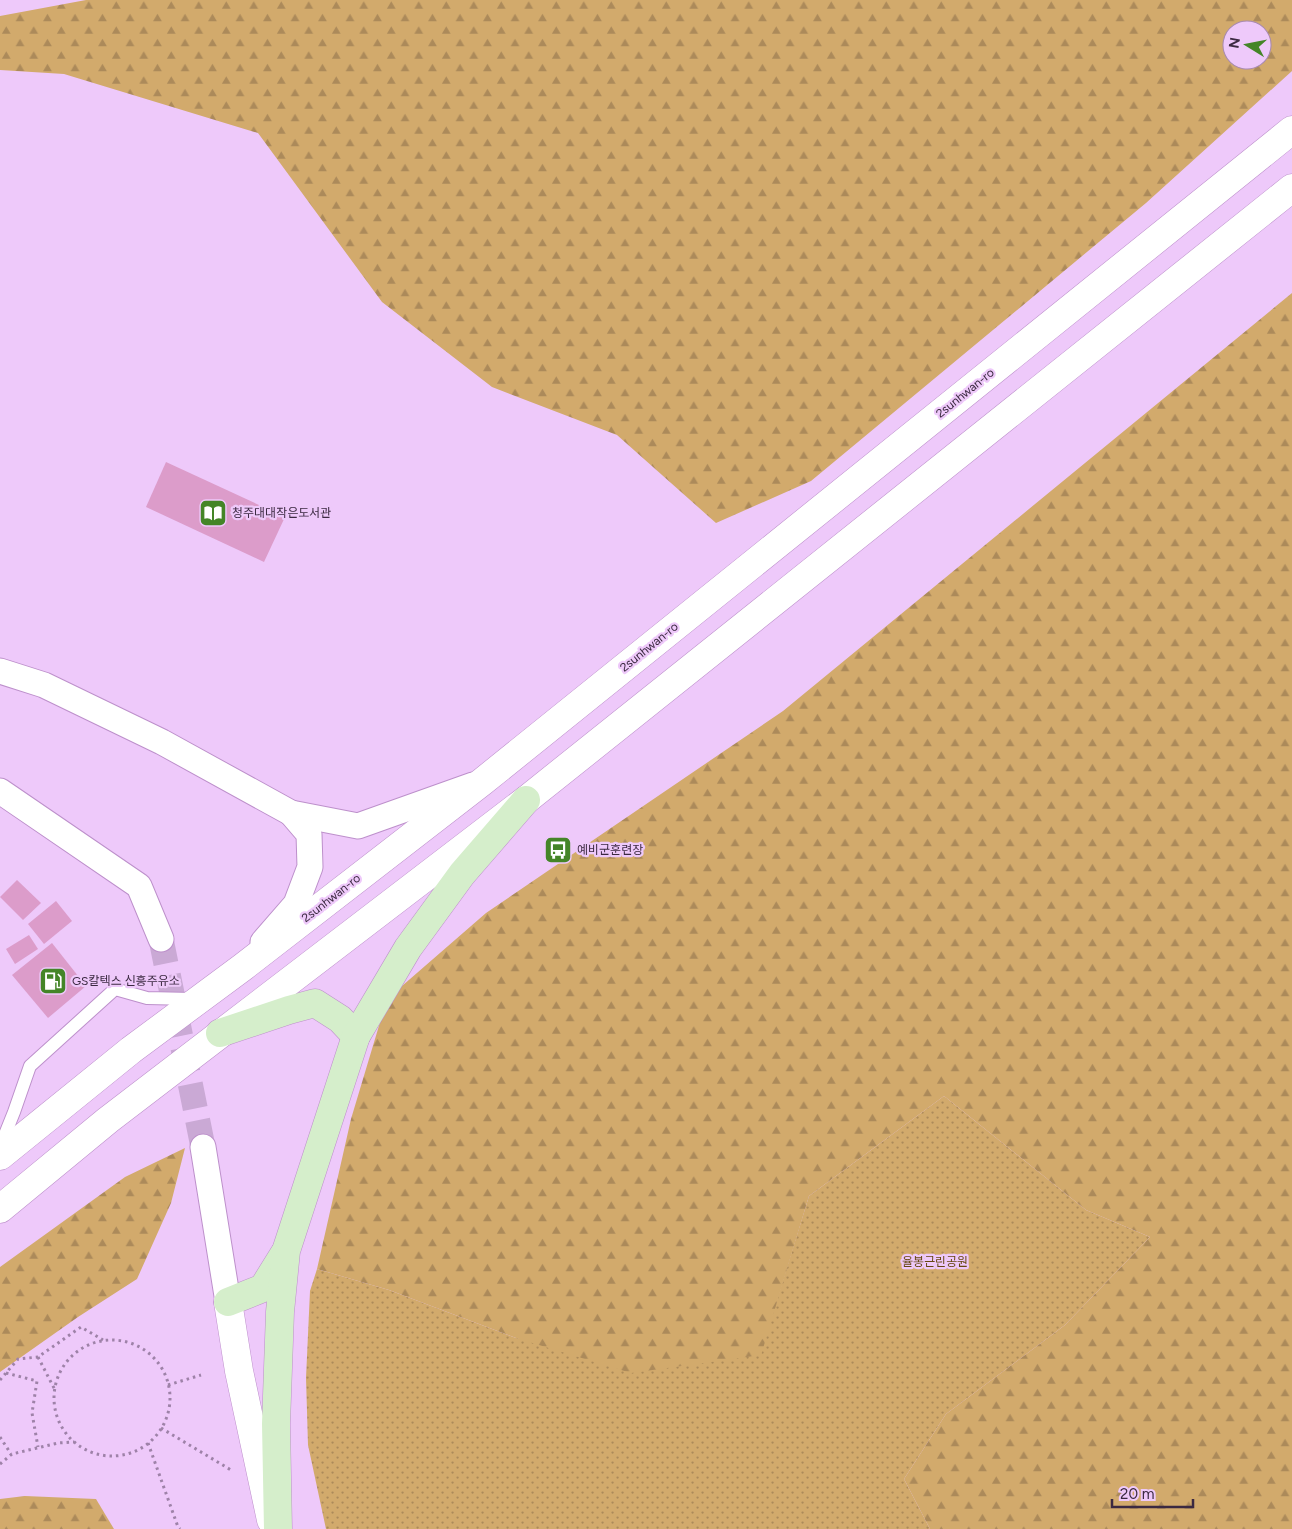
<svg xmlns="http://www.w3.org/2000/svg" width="1292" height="1529" font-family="Figtree,'Noto Sans KR',sans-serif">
	<defs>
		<pattern id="grass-dots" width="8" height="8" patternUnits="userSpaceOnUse" patternTransform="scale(1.25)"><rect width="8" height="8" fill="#d2aa6c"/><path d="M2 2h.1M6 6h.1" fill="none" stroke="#ac8a5a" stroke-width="1.8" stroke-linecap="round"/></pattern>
		<pattern id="forest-firs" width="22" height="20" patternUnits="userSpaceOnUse" patternTransform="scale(1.25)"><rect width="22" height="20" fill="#d2aa6c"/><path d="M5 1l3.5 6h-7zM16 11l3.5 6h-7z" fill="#ac8a5a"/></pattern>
	</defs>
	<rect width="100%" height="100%" fill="#eec9fa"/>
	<polygon fill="url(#grass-dots)" points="944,1096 1086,1210 1150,1237 1065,1325 946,1414 904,1479 930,1529 326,1529 308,1445 306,1378 310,1291 317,1269 389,1290 516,1338 760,1355 809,1196"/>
	<g fill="url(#forest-firs)" fill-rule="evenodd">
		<path d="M86,0H1292V71L1146,203L811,481L716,523L617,435L492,387L382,302L258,133L64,74L0,70V16ZM1232,30H1262V60H1232Z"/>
		<polygon points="1292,293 1292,1529 930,1529 904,1479 946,1414 1065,1325 1150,1237 1086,1210 944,1096 809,1196 761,1355 631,1373 516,1338 389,1290 317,1269 351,1119 387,999 486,913 783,711"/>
		<polygon points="185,1148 171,1203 137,1279 78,1317 0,1372 0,1267 125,1177"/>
		<polygon points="25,1496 96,1499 114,1529 0,1529 0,1499"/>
	</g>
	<g fill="#dc9cca">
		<polygon points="166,462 285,517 264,562 146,507"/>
		<polygon points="17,880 41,903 23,920 0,897"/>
		<polygon points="56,901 72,921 44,944 28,924"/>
		<polygon points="29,935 38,949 15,964 6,949"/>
		<polygon points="52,943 86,986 48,1018 12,975"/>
	</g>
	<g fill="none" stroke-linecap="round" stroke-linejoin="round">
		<polyline stroke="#caa9d5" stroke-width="25" stroke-dasharray="25 12" stroke-linecap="butt" points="161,939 203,1147"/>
		<g stroke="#bd90cb" stroke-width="14">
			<polyline id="service" points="0,1147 14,1112 30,1066 115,989 147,998 192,999"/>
		</g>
		<g stroke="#bd90cb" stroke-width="27">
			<g id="minor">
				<polyline points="0,671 44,685 162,742 291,813 358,826 473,785"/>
				<polyline points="0,791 139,886 161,939"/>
				<polyline points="263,942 296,904 310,867 309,834 291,813"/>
				<polyline points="203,1147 228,1302"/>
			</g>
		</g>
		<g stroke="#bd90cb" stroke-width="29">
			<g id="tertiary">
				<polyline points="0,1156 131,1050 243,967 482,782 1292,130"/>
				<polyline points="0,1209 108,1120 526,800 1292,188"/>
				<polyline points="228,1302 239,1371 271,1520"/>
			</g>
		</g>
		<g stroke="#bd90cb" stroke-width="29">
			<g id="secondary">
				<polyline points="220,1033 289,1010 315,1003 340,1019 356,1036"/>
				<polyline points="228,1302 263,1288 284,1254"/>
				<polyline points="278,1529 276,1424 280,1312 286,1251 356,1036 408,948 462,874 526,800"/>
			</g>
		</g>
		<g stroke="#9e82a8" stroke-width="3" stroke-dasharray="2.5 4" stroke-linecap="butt">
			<circle cx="112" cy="1398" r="58"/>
			<polyline points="38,1357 55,1390"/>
			<polyline points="6,1373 37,1381 32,1413 38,1447"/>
			<polyline points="0,1380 18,1359 38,1357 81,1327 103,1340"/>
			<polyline points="168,1385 201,1375"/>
			<polyline points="161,1428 231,1470"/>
			<polyline points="0,1437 11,1454"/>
			<polyline points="148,1443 178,1527 180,1529"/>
			<polyline points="0,1464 12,1454 58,1443 74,1442"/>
		</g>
		<use href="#service" stroke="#fff" stroke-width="12"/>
		<use href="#minor" stroke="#fff" stroke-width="25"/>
		<use href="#tertiary" stroke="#fff" stroke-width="28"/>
		<use href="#secondary" stroke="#d5eecb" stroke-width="28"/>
	</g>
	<defs>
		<g id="library-square" transform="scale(1.4375)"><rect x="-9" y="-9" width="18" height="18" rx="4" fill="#448527" stroke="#eec9fa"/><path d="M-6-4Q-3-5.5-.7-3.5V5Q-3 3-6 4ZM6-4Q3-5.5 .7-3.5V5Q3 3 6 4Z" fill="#fff"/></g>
		<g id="bus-square" transform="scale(1.4375)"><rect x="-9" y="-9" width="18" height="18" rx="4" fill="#448527" stroke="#eec9fa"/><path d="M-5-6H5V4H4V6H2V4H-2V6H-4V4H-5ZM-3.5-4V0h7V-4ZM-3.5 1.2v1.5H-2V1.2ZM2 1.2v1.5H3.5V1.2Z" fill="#fff"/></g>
		<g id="fuel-square" transform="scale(1.4375)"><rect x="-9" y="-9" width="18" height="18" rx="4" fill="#448527" stroke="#eec9fa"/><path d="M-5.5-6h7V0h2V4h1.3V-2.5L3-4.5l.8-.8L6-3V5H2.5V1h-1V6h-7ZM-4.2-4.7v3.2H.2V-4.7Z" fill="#fff"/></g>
	</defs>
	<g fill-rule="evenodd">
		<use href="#library-square" x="213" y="513"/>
		<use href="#bus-square" x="558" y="850"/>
		<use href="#fuel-square" x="53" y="981"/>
	</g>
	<g text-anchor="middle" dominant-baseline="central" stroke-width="4.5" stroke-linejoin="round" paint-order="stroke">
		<g font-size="12" fill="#3b2941" stroke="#eec9fa">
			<text transform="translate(965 393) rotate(-39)">2sunhwan-ro</text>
			<text transform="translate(649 647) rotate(-39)">2sunhwan-ro</text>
			<text transform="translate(331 898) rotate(-38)">2sunhwan-ro</text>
		</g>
		<g font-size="12" fill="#3b2941" stroke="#eec9fa" text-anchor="start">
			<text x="232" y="513">청주대대작은도서관</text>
			<text x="577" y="850">예비군훈련장</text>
			<text x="72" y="981">GS칼텍스 신흥주유소</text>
		</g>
		<g font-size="12" fill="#664812" stroke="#eec9fa">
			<text x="935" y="1262">율봉근린공원</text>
		</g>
	</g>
	<g transform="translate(1247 45) rotate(280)"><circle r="24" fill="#eec9fa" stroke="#a689b0"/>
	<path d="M0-4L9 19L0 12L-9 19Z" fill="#448527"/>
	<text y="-8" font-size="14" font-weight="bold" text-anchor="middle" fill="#3b2941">N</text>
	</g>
	<path d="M1112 1499v8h81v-8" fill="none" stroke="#3b2941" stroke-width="2.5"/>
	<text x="1120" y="1499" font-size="15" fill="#3b2941" stroke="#eec9fa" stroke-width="4" paint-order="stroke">20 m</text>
</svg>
